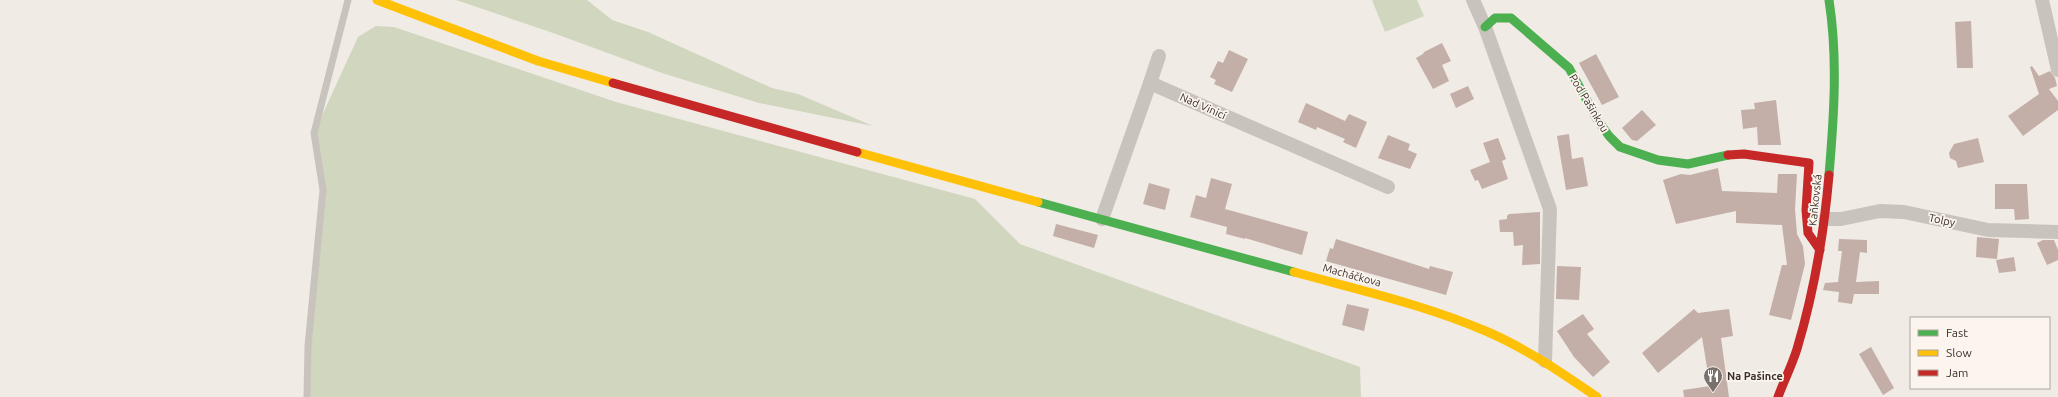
<svg xmlns="http://www.w3.org/2000/svg" width="2058" height="397" font-family="Ubuntu,sans-serif">
	<rect width="100%" height="100%" fill="#f0ebe5"/>
	<g fill="#d1d6bf">
		<polygon points="456,0 587,0 612,20 648,32 772,88 798,94 873,126 759,103 662,73 556,34"/>
		<polygon points="1372,0 1417,0 1424,16 1385,32"/>
		<polygon points="376,26 394,27 616,102 975,199 1020,244 1360,367 1361,397 307,397 323,190 314,133 358,37"/>
	</g>
	<g fill="#c3afa7">
		<polygon points="1971,21 1973,68 1957,68 1955,22"/>
		<polygon points="1442,43 1451,61 1442,65 1449,81 1433,89 1416,58 1423,54 1424,52"/>
		<polygon points="1229,50 1248,59 1232,92 1214,84 1216,80 1210,77 1218,61 1223,63"/>
		<polygon points="1596,54 1619,97 1602,105 1579,63"/>
		<polygon points="2032,66 2039,76 2050,71 2055,78 2057,86 2049,89 2058,101 2058,110 2023,136 2008,116 2039,94 2030,67"/>
		<polygon points="1468,86 1474,99 1456,108 1450,94"/>
		<polygon points="1776,100 1781,145 1758,145 1757,127 1743,129 1741,110 1755,109 1754,103"/>
		<polygon points="1306,103 1345,121 1349,114 1367,122 1356,148 1343,142 1345,139 1317,127 1316,130 1298,122"/>
		<polygon points="1642,110 1656,125 1637,141 1632,140 1622,128"/>
		<polygon points="1569,134 1572,159 1583,157 1588,186 1566,190 1557,136"/>
		<polygon points="1388,135 1410,144 1408,150 1417,154 1410,169 1378,158"/>
		<polygon points="1498,138 1506,159 1502,161 1508,179 1482,189 1478,180 1475,181 1470,170 1490,162 1483,143"/>
		<polygon points="1978,138 1984,162 1958,168 1956,161 1950,158 1949,153 1954,144"/>
		<polygon points="1718,168 1722,191 1777,193 1778,174 1797,174 1795,209 1797,234 1803,246 1805,264 1791,320 1769,315 1782,265 1787,265 1782,225 1736,223 1736,211 1676,224 1663,180 1681,174 1690,175"/>
		<polygon points="1211,178 1232,184 1225,209 1308,232 1302,255 1245,238 1245,239 1226,234 1227,227 1190,217 1196,195 1206,198"/>
		<polygon points="1149,183 1170,189 1165,210 1143,204"/>
		<polygon points="1995,184 2027,184 2029,219 2015,220 2014,209 1995,209"/>
		<polygon points="1540,212 1540,264 1522,265 1523,245 1514,246 1513,232 1500,232 1499,220 1507,219 1507,216 1509,214"/>
		<polygon points="1056,224 1098,235 1094,248 1053,236"/>
		<polygon points="1977,237 1999,239 1997,259 1976,257"/>
		<polygon points="1336,239 1429,269 1430,266 1453,272 1446,295 1329,262 1326,261 1330,248 1333,249"/>
		<polygon points="1839,239 1867,240 1867,253 1860,252 1856,282 1879,281 1879,294 1854,294 1852,304 1838,302 1839,292 1823,290 1825,283 1838,282 1842,251 1838,251"/>
		<polygon points="2043,240 2054,240 2058,250 2058,260 2047,265 2037,243"/>
		<polygon points="2014,257 2016,271 1999,273 1996,260"/>
		<polygon points="1557,266 1581,267 1579,300 1556,299"/>
		<polygon points="1347,304 1369,309 1364,331 1342,325"/>
		<polygon points="1694,309 1698,313 1729,309 1733,336 1721,338 1729,397 1684,397 1683,390 1710,386 1702,337 1658,373 1642,353"/>
		<polygon points="1583,314 1594,329 1587,334 1610,362 1593,377 1574,357 1557,331"/>
		<polygon points="1871,347 1894,388 1883,395 1859,354"/>
	</g>
	<g fill="none" stroke-linecap="round" stroke-linejoin="round">
		<polyline stroke="#c9c3be" stroke-width="7" points="307,397 308,346 323,190 314,133 348,0"/>
		<g stroke="#c9c3be" stroke-width="14">
			<polyline points="1473,0 1485,27 1550,209 1545,361"/>
			<polyline points="2042,0 2058,70"/>
			<polyline points="1150,83 1159,56"/>
			<polyline points="1102,219 1150,83 1388,187"/>
			<polyline points="1825,219 1841,219 1880,211 1904,212 1988,230 2058,232"/>
		</g>
		<g stroke="#4caf50" stroke-width="9">
			<polyline points="1485,27 1495,18 1511,18 1569,68 1597,119 1609,136 1620,147 1658,160 1688,164 1728,155"/>
			<path d="M1829,175C1834,116 1838,58 1829,0"/>
			<polyline points="1038,202 1294,272"/>
		</g>
		<g stroke="#ffc107" stroke-width="9">
			<polyline points="377,0 538,61 613,83"/>
			<polyline points="857,152 1038,202"/>
			<path d="M1294,272C1359,290 1426,305 1488,332C1527,349 1562,373 1597,397"/>
		</g>
		<g stroke="#c62828" stroke-width="9">
			<polyline points="613,83 857,152"/>
			<polyline points="1728,155 1744,154 1809,163 1806,210 1808,233 1820,250"/>
			<path d="M1778,397C1784,381 1792,365 1797,349C1814,292 1824,233 1829,175"/>
		</g>
	</g>
	<defs>
		<g id="restaurant-pin" transform="scale(1)"><path d="M0 17L-7.5 6A9.5 9.5 0 1 1 7.5 6Z" fill="#7a716c" stroke="#fbf5ee"/><path d="M-5-6h1v4h1v-4h1v4h1v-4h1v5L-1.5 .5V6h-2V.5L-5-1ZM5-6V6H3V1.5H1.5Q1.5-4 5-6Z" fill="#fff"/></g>
	</defs>
	<g fill-rule="evenodd">
		<use href="#restaurant-pin" x="1713" y="376"/>
	</g>
	<g text-anchor="middle" dominant-baseline="central" stroke-width="3.5" stroke-linejoin="round" paint-order="stroke">
		<g font-size="11" fill="#3b302b" stroke="#fbf5ee">
			<text transform="translate(1589 103) rotate(59)">Pod Pašinkou</text>
			<text transform="translate(1203 106) rotate(24)">Nad Vinicí</text>
			<text transform="translate(1815 200) rotate(-84)">Kaňkovská</text>
			<text transform="translate(1942 220) rotate(12)">Tolpy</text>
			<text transform="translate(1352 275) rotate(15)">Macháčkova</text>
		</g>
		<g font-size="11" font-weight="bold" fill="#3b302b" stroke="#fbf5ee" text-anchor="start">
			<text x="1727" y="376">Na Pašince</text>
		</g>
	</g>
	<rect x="1910" y="317" width="140" height="72" fill="#fbf5ee" stroke="#aea6a0"/>
	<rect x="1918" y="330" width="20" height="6" fill="#4caf50" stroke="#aea6a0"/>
	<text x="1946" y="337" font-size="12" fill="#3b302b">Fast</text>
	<rect x="1918" y="350" width="20" height="6" fill="#ffc107" stroke="#aea6a0"/>
	<text x="1946" y="357" font-size="12" fill="#3b302b">Slow</text>
	<rect x="1918" y="370" width="20" height="6" fill="#c62828" stroke="#aea6a0"/>
	<text x="1946" y="377" font-size="12" fill="#3b302b">Jam</text>
</svg>
